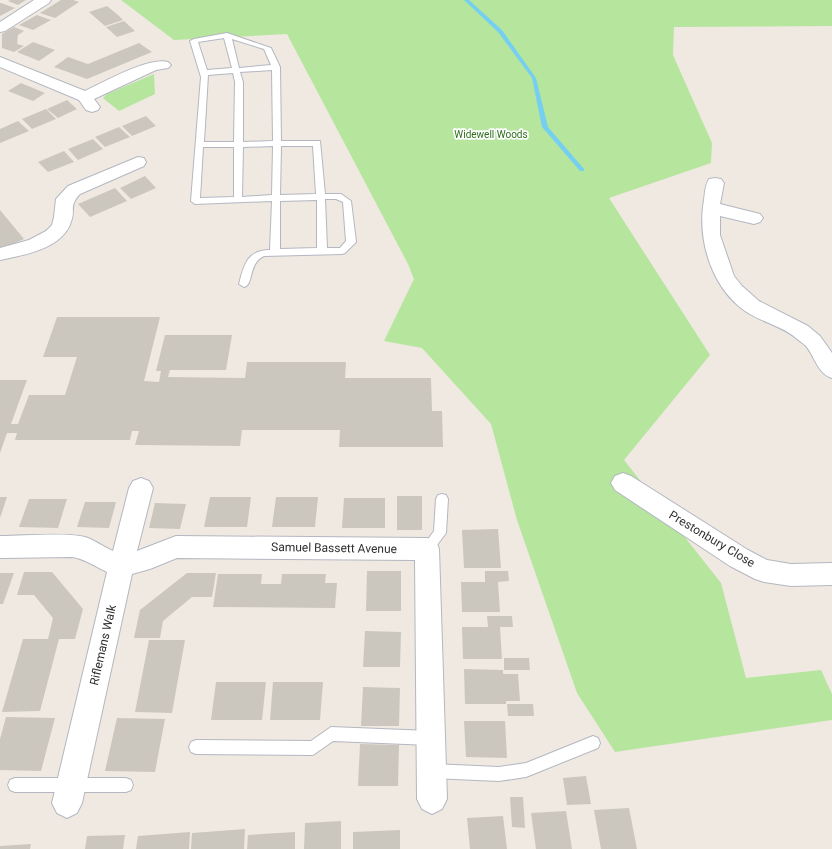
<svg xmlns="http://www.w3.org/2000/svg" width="832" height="849" font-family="Roboto,sans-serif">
	<rect width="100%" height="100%" fill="#efe9e1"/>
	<g fill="#b6e59e">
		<polygon points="121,0 832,0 832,26 674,27 673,55 712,143 711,163 609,198 710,355 624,460 721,583 746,678 821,670 832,694 832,720 615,752 577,693 517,520 491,424 422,348 384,341 414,279 408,264 287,34 174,40"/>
		<polygon points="154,74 155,94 119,111 103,98 107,94"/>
	</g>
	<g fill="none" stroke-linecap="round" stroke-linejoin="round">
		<polygon fill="#75cff0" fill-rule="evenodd" points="464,0 469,0 502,30 536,78 548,127 584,169 584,171 580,171 542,127 532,78 498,32"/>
	</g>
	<g fill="#cbc7bf">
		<polygon points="10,0 26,0 18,5 8,1"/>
		<polygon points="61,0 73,0 79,2 55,18 40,13"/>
		<polygon points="0,3 1,3 15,8 0,16"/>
		<polygon points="107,6 118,15 123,20 105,26 89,12"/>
		<polygon points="37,15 51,20 33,30 19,25"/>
		<polygon points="124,21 135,31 117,37 106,27"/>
		<polygon points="14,27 24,31 18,35 17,44 24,46 14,52 2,48 2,34"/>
		<polygon points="33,42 55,50 39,61 17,52"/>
		<polygon points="139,43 152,52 87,79 54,67 68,57 88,64"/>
		<polygon points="21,83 45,93 33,101 8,91"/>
		<polygon points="67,100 77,109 58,118 47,109"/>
		<polygon points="46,109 56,119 32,129 22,119"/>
		<polygon points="146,116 156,126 132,136 122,126"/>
		<polygon points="18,121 29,131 0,143 0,129"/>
		<polygon points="119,127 130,137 105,147 95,137"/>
		<polygon points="93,139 103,149 78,160 68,149"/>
		<polygon points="64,151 74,162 48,172 38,162"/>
		<polygon points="145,176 156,188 131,199 120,188"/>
		<polygon points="115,188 127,201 90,217 78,204"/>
		<polygon points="0,210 24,239 0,250"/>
		<polygon points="57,317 160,317 144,381 159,382 161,371 156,371 165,335 232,335 226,370 170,370 168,377 245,378 247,362 346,362 345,378 431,378 432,411 442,411 443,447 339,447 340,430 242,430 240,446 135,445 139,431 132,431 130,440 15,440 17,433 7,433 0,453 0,380 27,380 11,424 18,424 29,395 65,395 77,357 43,357"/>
		<rect x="397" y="496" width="25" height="34"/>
		<polygon points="0,497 7,497 0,518"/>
		<polygon points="210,497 251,497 247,527 204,527"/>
		<polygon points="276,497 318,497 315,527 272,527"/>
		<polygon points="344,498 385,498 385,528 342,528"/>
		<polygon points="29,499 67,499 58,528 19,527"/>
		<polygon points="85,502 116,502 109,528 77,527"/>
		<polygon points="155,503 186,504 180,529 149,528"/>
		<polygon points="498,529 501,568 464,568 462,530"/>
		<polygon points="367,571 401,571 401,611 366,611"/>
		<polygon points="485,571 508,571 509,581 498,582 500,612 462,612 461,582 485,582"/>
		<polygon points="24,572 52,572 83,609 75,639 59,639 40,711 2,712 23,639 48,639 53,618 34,595 17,595"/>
		<polygon points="0,573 14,573 3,604 0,604"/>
		<polygon points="187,573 216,573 212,597 192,597 163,621 160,638 134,638 140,610"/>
		<polygon points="218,574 262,574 261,584 281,584 282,574 326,574 325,583 337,583 335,608 213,607"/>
		<polygon points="487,616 512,616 513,627 500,627 502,659 463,659 462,627 488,627"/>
		<polygon points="365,631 401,632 400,667 363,667"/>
		<polygon points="149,640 185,640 172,713 135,712"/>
		<polygon points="504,658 529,658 530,670 504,670"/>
		<polygon points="464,669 503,670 503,674 518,674 520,701 506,701 506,704 465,704"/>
		<polygon points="216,682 266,682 262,720 211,720"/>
		<polygon points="273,682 323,682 320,720 270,720"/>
		<polygon points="363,687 400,688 399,726 361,726"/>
		<polygon points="507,704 533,704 534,716 508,716"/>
		<polygon points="6,717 55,718 41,771 0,770 0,739"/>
		<polygon points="117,718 165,719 155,772 105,771"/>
		<polygon points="464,721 505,721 507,758 466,757"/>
		<polygon points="360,744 399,745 398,786 358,786"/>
		<polygon points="586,776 591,804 567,805 563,778"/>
		<polygon points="510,797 523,797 525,828 512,827"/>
		<polygon points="629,808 637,849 601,849 594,810"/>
		<polygon points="566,811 572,849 536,849 531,813"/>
		<polygon points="503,816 507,849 470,849 467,818"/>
		<polygon points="341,821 341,849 304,849 305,823"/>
		<polygon points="245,829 244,849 191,849 192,833"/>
		<polygon points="400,830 400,849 353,849 353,832"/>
		<polygon points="190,832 189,849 136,849 138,836"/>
		<polygon points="295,832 295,849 247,849 248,835"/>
		<polygon points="125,835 123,849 85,849 87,836"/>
		<polygon points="31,844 30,849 0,849 0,846"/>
	</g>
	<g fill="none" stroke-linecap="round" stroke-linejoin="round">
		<g stroke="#b4b7c1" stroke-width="2">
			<g id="service">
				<path d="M227,33L271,48L280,67L281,141H320L325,194H341L351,201L356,242L345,253L342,254L264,256C248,263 254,285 244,287L239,284C244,265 247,250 270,250L272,201L195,204L191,201L201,77L190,41L194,39ZM224,38L232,68L207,70L198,42ZM232,39L264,49L271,65L239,68ZM272,70L273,141L243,142V82L240,72ZM233,73L235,82L234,142H204L208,75ZM273,146L272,195L242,197L243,147ZM281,146H313L316,194L280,195ZM203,147H234V197L200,198ZM325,199H336L343,202L346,241L340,248H327ZM317,200V248L280,249V201Z"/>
				<polygon points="442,494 446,495 448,499 446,533 431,553 427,554 423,553 421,549 434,531 436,499 438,495"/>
				<polygon points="331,727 430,731 435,733 437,738 435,743 430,745 333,741 313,755 196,754 191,752 189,747 191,742 196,740 311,741"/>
				<polygon points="593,736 598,738 600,743 598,748 526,777 499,781 432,778 427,776 425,771 427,766 432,764 499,767 526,763"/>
				<polygon points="15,778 126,778 131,780 133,785 131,790 126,792 15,792 10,790 8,785 10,780"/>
			</g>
		</g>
		<g stroke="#b4b7c1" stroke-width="2">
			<g id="minor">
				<polygon points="34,0 51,0 49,3 5,31 0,32 0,22"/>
				<path d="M0,57L85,91C104,82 148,57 168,62L171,65L168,68L156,70L94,99L100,107L98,110L92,112L86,110L79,100L0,67Z"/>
				<path d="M138,157L144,158L146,162L144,166L80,194C68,207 76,209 71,222C62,249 24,255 0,260V248L29,240L46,231L52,225L54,217L56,199L68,186Z"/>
				<path d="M715,178L721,179L724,183L720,204L760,214L763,218L760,222L754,224L720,216V235L734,276L742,286L759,301L808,326L820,336L832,353V378C818,374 815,357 806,346C803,343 799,341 796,338C782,326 761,322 745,311C711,287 697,239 704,200C705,193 705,185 709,179Z"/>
				<polygon points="623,473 631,476 748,550 767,560 791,564 832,563 832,585 791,586 764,582 755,579 730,566 615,490 611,483 615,476"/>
				<path d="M141,478L149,481L153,488L137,551L176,536L427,538L436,541L439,549L447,799L442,809L432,814L422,809L417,799L415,560L177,558L150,569L132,574L82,803L77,813L67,818L57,813L52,803L107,572C97,567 82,558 72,557L0,558V536C24,536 63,532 85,537C95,540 103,547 113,551L129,488L133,481Z"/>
			</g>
		</g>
		<use href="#service" fill="#fff" fill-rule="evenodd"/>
		<use href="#minor" fill="#fff" fill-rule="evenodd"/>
	</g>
	<g text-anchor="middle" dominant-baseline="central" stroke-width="3.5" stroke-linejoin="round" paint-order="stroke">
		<g font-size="10" fill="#2c6e1b" stroke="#fff">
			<text x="491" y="134">Widewell Woods</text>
		</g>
		<g font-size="12" fill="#2e2e2e" stroke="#fff">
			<text transform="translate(712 539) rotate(31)">Prestonbury Close</text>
			<text transform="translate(334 548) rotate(1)">Samuel Bassett Avenue</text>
			<text transform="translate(103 645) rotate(-77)">Riflemans Walk</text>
		</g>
	</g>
</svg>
